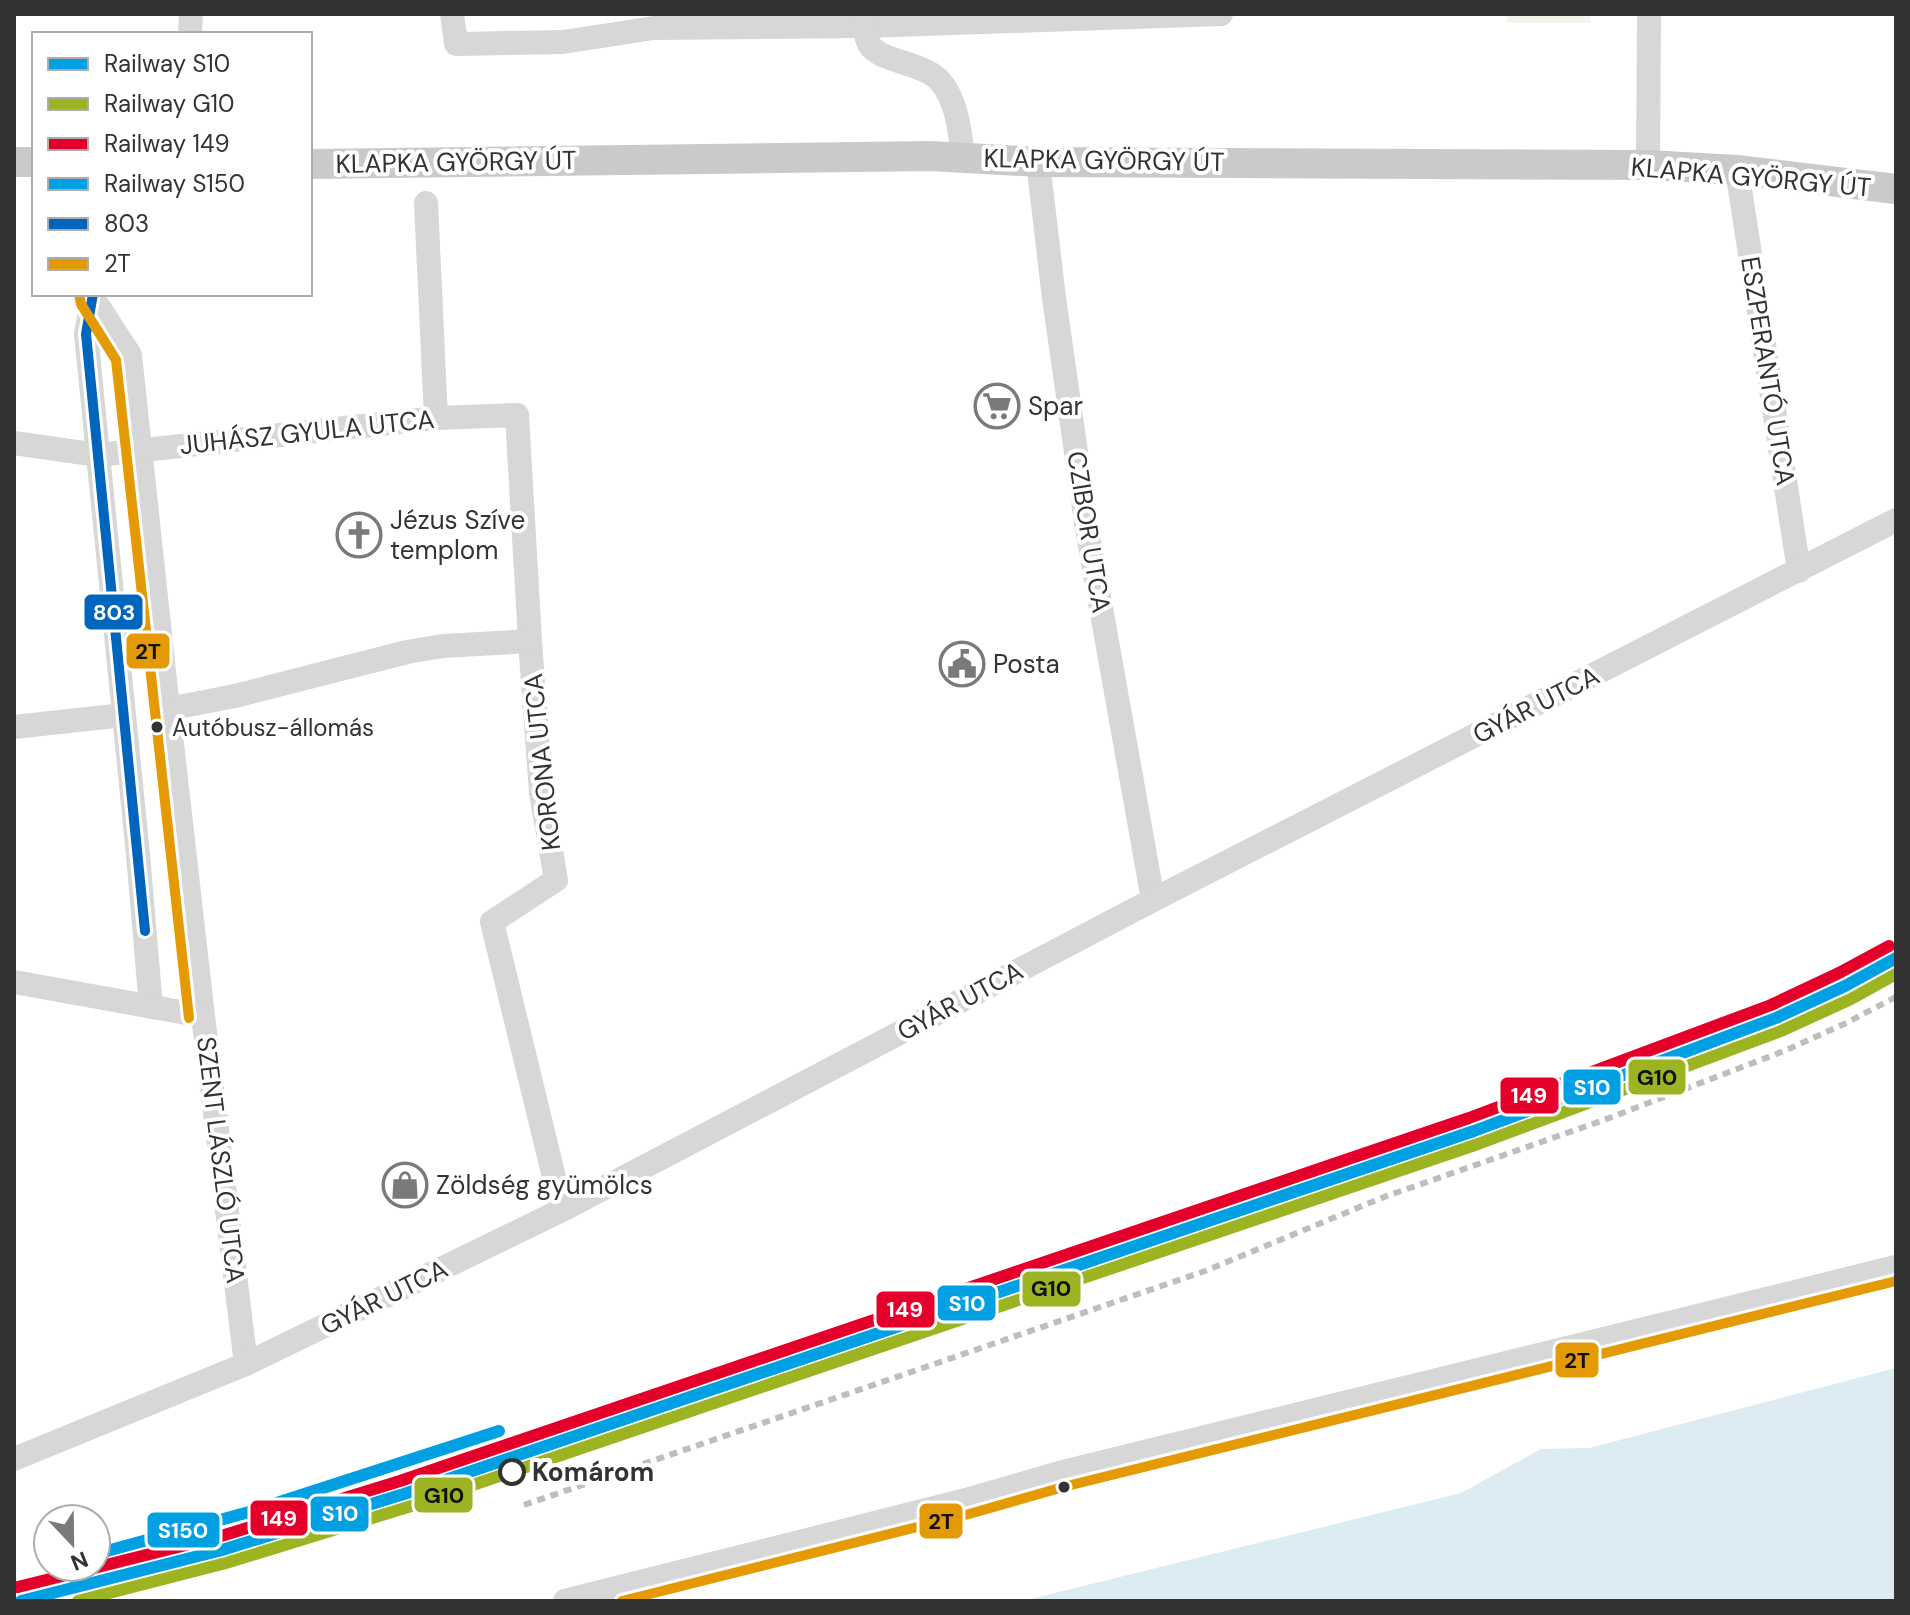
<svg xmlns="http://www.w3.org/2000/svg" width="1910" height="1615" font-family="'DM Sans',sans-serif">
	<rect width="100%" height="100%" fill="#fff"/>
	<rect fill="#f1f5ed" x="1507" y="14" width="83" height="9"/>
	<polygon fill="#ddebf3" points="1896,1368 1896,1601 1022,1601 1461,1493 1541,1449 1589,1448"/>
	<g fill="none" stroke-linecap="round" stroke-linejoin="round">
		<g stroke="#d7d7d7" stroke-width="24">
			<polyline points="452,14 456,44 563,42 654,28 865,26 1221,14"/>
			<path d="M865,14C865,22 865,31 867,39C873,63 921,60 940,81C957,100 960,132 963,157"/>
			<polyline points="190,34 191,14"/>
			<polyline points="1038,162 1054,298 1087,529 1153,900"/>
			<polyline points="1648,165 1649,14"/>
			<polyline points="1737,170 1799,571"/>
			<polyline points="426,203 436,418"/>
			<polyline points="93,294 86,334 138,855 151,1007"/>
			<polyline points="93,298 130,355 168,709 203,1016 246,1364"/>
			<polyline points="14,443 98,455 436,418 517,415 530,641 541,793 556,880 492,922 562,1210"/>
			<polyline points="168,709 235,696 407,652 443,646 530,641"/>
			<polyline points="14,727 124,715"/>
			<polyline points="14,982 203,1016"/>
			<polyline points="14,1459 246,1364 562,1210 1153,900 1896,520"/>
			<polyline points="565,1601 966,1500 1063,1472 1896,1267"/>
		</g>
		<g stroke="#cacaca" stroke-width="30">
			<polyline points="14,162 34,162"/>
			<polyline points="310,164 930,156 1038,162 1648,165 1737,170 1896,189"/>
		</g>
		<polyline stroke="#bebebe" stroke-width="6" stroke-dasharray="8 6" stroke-linecap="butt" points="524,1505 1205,1271 1384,1197 1604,1120 1784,1051 1844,1024 1896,997"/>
		<g stroke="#fff" stroke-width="16">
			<polyline id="bus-1" points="93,294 86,334 145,931"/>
		</g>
		<g stroke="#fff" stroke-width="16">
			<g id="bus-2">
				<polyline points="79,294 81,304 116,360 189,1018"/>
				<polyline points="622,1601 969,1514 1067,1486 1896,1281"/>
			</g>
		</g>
		<use href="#bus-1" stroke="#0065bd" stroke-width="10"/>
		<use href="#bus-2" stroke="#e39a05" stroke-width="10"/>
		<g stroke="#fff" stroke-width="18">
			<polyline id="rail-1" points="21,1601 222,1550 404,1494 1474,1131 1776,1018 1845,986 1896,958"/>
		</g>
		<g stroke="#fff" stroke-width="18">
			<polyline id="rail-2" points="78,1601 226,1563 408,1507 1478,1144 1781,1031 1851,999 1896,974"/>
		</g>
		<g stroke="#fff" stroke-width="18">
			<polyline id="rail-3" points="18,1587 218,1537 400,1481 1469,1118 1771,1005 1839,973 1889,946"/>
		</g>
		<g stroke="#fff" stroke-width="18">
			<polyline id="rail-4" points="96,1554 249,1512 499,1431"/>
		</g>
		<use href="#rail-1" stroke="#00a0e3" stroke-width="12"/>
		<use href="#rail-2" stroke="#9db422" stroke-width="12"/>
		<use href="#rail-3" stroke="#e4002b" stroke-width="12"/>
		<use href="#rail-4" stroke="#00a0e3" stroke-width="12"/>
	</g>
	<defs>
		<g id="supermarket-ring" transform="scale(2.3)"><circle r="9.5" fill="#fff" stroke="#7a7a7a" stroke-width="1.5"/><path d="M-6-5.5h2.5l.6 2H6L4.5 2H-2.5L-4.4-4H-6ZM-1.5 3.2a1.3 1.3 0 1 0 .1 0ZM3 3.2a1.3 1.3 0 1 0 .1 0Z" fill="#7a7a7a"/></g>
		<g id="church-ring" transform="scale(2.3)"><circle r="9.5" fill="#fff" stroke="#7a7a7a" stroke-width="1.5"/><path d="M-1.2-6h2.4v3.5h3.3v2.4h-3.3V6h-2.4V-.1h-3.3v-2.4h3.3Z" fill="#7a7a7a"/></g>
		<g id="civic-ring" transform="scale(2.3)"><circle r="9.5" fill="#fff" stroke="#7a7a7a" stroke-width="1.5"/><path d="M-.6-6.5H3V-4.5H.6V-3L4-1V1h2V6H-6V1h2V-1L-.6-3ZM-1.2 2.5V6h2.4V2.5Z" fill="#7a7a7a"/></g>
		<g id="shop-ring" transform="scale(2.3)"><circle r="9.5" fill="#fff" stroke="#7a7a7a" stroke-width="1.5"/><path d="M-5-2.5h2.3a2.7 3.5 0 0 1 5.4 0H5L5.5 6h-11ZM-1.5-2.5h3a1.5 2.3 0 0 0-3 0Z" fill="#7a7a7a"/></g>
	</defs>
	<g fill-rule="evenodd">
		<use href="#supermarket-ring" x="997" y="406"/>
		<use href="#church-ring" x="359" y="535"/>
		<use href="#civic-ring" x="962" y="664"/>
		<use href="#shop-ring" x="405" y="1185"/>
	</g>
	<g fill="#333" stroke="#fff" stroke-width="3">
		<circle cx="157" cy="727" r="7"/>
		<circle cx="1064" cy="1487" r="7"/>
	</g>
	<circle fill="#fff" stroke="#333" stroke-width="4" cx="512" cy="1472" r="12"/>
	<g text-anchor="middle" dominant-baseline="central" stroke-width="8" stroke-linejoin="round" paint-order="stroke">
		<g font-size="24" fill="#333" stroke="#fff" text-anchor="start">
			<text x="172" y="727">Autóbusz-állomás</text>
		</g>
		<g font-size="26" fill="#333" stroke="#fff">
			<text transform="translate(1104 160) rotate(1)">KLAPKA GYÖRGY ÚT</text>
			<text transform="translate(456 162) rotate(-1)">KLAPKA GYÖRGY ÚT</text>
			<text transform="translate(1751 177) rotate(5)">KLAPKA GYÖRGY ÚT</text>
			<text transform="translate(1768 371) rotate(81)">ESZPERANTÓ UTCA</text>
			<text transform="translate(307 432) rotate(-6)">JUHÁSZ GYULA UTCA</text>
			<text transform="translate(1089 532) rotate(81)">CZIBOR UTCA</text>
			<text transform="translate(1536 705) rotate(-27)">GYÁR UTCA</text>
			<text transform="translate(542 762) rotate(-96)">KORONA UTCA</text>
			<text transform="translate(960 1001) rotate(-28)">GYÁR UTCA</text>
			<text transform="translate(221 1160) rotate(83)">SZENT LÁSZLÓ UTCA</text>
			<text transform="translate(384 1297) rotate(-26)">GYÁR UTCA</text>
		</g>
		<g font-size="26" fill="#333" stroke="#fff" text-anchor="start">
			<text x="1028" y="406">Spar</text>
			<text x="390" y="520">Jézus Szíve<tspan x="390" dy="30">templom</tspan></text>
			<text x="993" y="664">Posta</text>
			<text x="436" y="1185">Zöldség gyümölcs</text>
		</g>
		<g font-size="26" font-weight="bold" fill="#333" stroke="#fff" text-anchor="start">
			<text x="532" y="1472">Komárom</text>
		</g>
	</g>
	<g stroke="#fff" stroke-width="3">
		<rect x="83" y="593" width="61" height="38" rx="8" fill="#0065bd"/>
		<rect x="125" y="632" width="46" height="38" rx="8" fill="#e39a05"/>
		<rect x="1627" y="1058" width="60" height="38" rx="8" fill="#9db422"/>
		<rect x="1562" y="1068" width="60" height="38" rx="8" fill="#00a0e3"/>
		<rect x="1499" y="1076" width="61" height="39" rx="8" fill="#e4002b"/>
		<rect x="1021" y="1270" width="61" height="38" rx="8" fill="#9db422"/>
		<rect x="936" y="1284" width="61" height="38" rx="8" fill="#00a0e3"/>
		<rect x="875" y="1290" width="61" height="39" rx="8" fill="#e4002b"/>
		<rect x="1554" y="1341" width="46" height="38" rx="8" fill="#e39a05"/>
		<rect x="413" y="1476" width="61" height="38" rx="8" fill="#9db422"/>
		<rect x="309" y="1495" width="61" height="38" rx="8" fill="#00a0e3"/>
		<rect x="249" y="1499" width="60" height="38" rx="8" fill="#e4002b"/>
		<rect x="918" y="1502" width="46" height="38" rx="8" fill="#e39a05"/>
		<rect x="146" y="1511" width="75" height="38" rx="8" fill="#00a0e3"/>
	</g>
	<g font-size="22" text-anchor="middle" font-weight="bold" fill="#fff">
		<text x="114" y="620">803</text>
		<text x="1592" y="1095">S10</text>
		<text x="1529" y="1103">149</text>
		<text x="967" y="1311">S10</text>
		<text x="905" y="1317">149</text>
		<text x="340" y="1521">S10</text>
		<text x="279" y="1526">149</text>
		<text x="183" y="1538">S150</text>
	</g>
	<g font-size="22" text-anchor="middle" font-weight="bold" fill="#111">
		<text x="148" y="659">2T</text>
		<text x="1657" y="1085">G10</text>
		<text x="1051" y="1296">G10</text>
		<text x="1577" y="1368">2T</text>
		<text x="444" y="1503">G10</text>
		<text x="941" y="1529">2T</text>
	</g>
	<rect width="1910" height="1615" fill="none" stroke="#333333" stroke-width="32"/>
	<rect x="32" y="32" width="280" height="264" fill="#ffffff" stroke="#adadad" stroke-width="2"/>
	<rect x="48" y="58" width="40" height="12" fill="#00a0e3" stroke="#adadad" stroke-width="2"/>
	<text x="104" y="72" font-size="24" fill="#333333">Railway S10</text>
	<rect x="48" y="98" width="40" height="12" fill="#9db422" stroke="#adadad" stroke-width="2"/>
	<text x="104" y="112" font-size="24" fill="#333333">Railway G10</text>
	<rect x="48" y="138" width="40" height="12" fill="#e4002b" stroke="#adadad" stroke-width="2"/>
	<text x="104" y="152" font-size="24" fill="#333333">Railway 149</text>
	<rect x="48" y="178" width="40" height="12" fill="#00a0e3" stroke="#adadad" stroke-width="2"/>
	<text x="104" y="192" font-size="24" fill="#333333">Railway S150</text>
	<rect x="48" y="218" width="40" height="12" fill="#0065bd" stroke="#adadad" stroke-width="2"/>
	<text x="104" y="232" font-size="24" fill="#333333">803</text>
	<rect x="48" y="258" width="40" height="12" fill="#e39a05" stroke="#adadad" stroke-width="2"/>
	<text x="104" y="272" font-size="24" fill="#333333">2T</text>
	<g transform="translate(72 1543) rotate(158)"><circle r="38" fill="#ffffff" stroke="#adadad" stroke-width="2"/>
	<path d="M0-6L14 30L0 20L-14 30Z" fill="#7a7a7a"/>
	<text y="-12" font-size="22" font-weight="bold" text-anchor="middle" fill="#333333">N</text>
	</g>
</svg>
